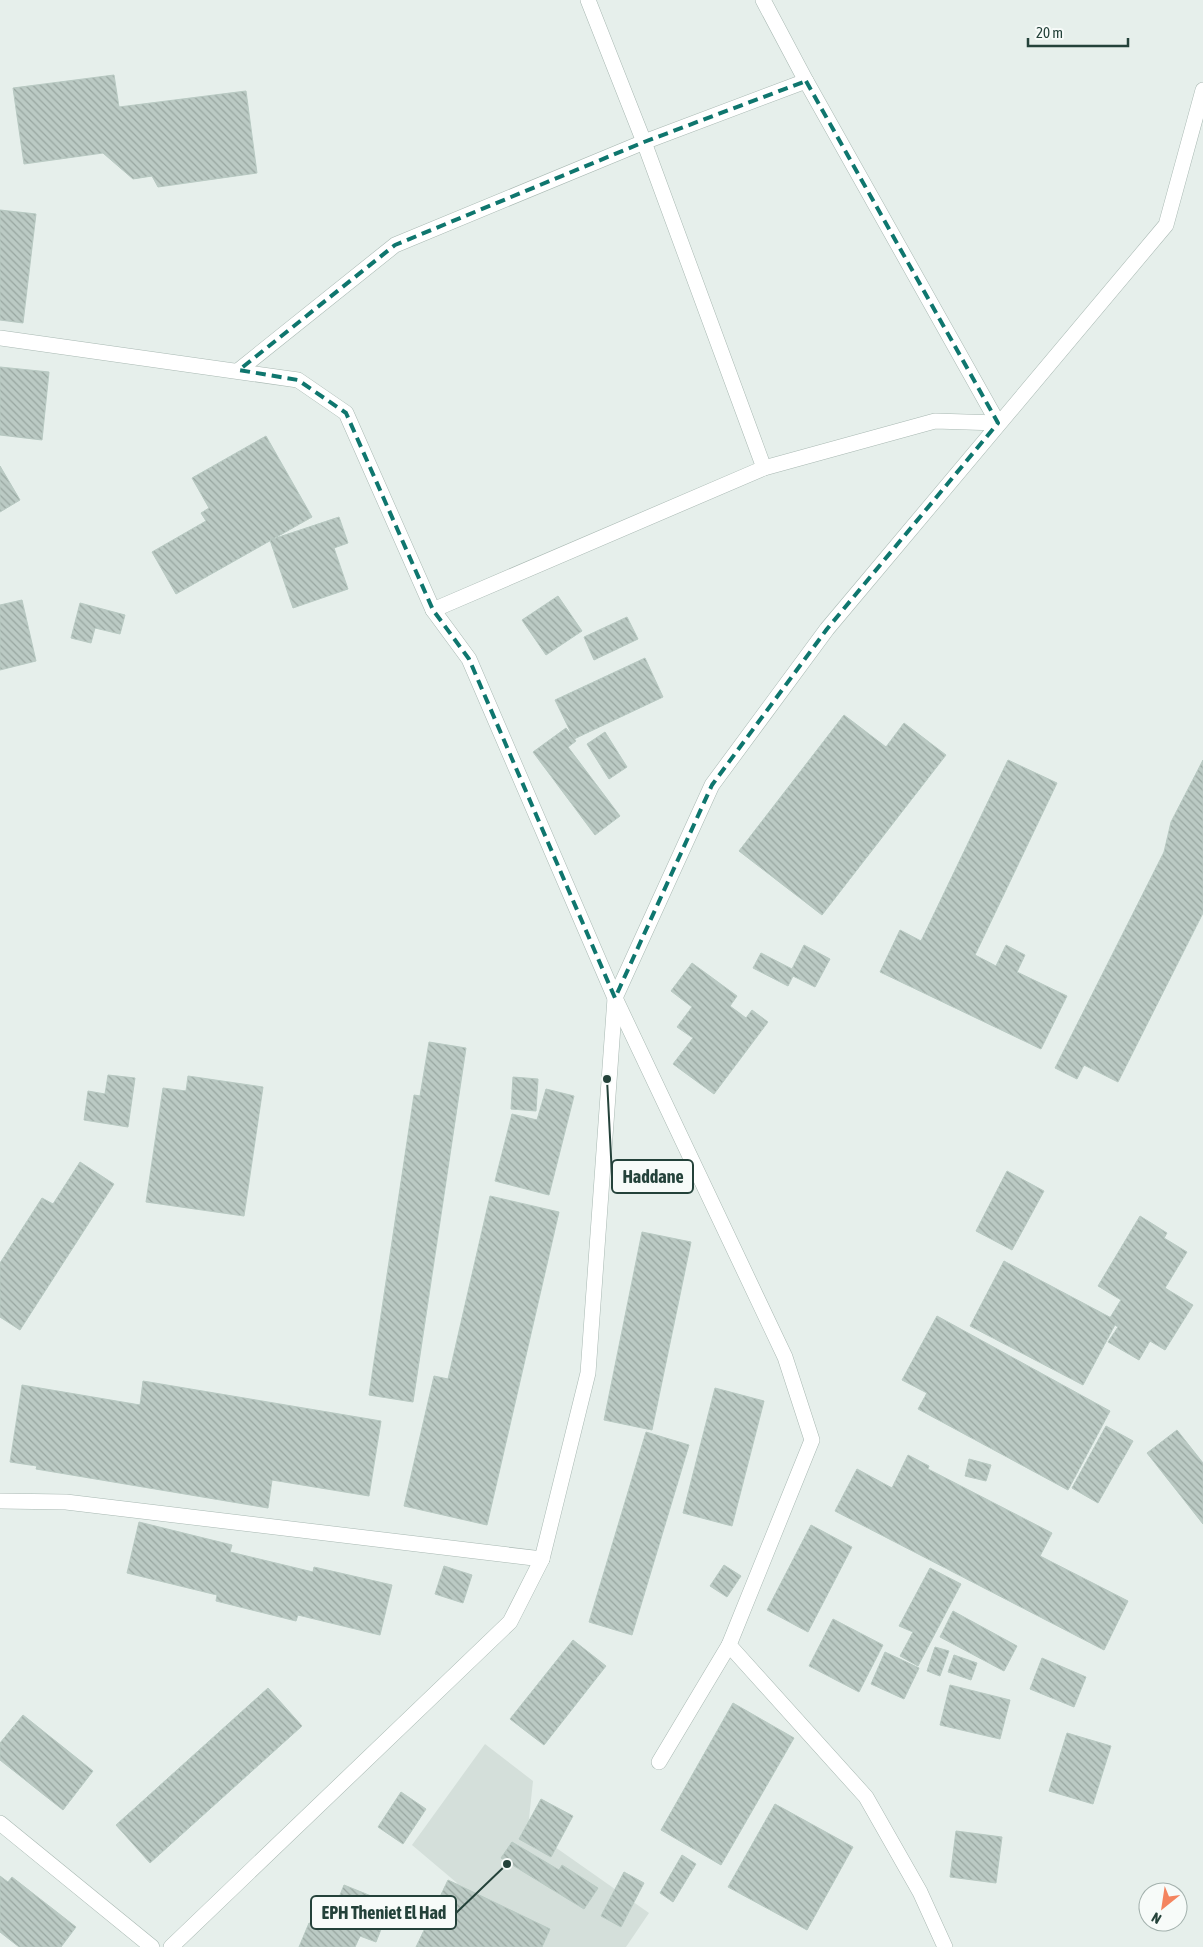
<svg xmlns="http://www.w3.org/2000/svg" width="1203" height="1947" font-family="'Asap Condensed',sans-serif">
	<defs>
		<pattern id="building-back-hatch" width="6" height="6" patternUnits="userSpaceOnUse" patternTransform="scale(1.25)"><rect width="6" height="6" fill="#bbcac4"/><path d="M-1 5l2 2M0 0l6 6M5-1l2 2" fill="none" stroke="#98a6a0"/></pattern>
	</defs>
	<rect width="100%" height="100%" fill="#e6efeb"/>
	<polygon fill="#d4dfda" points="485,1744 533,1781 528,1828 649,1913 626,1947 420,1947 457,1883 412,1845"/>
	<g fill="url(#building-back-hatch)" stroke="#b8c9c2">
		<polygon points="114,75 119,107 246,91 257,173 158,187 152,176 133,179 103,153 24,164 13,88"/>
		<polygon points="0,210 36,214 23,323 0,320"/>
		<polygon points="0,367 49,372 42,440 0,435"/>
		<polygon points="266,436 312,517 176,594 152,552 206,521 201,513 209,508 192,478"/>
		<polygon points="0,466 20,500 0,512"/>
		<polygon points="339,517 348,543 334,548 348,589 293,608 270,540"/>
		<polygon points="558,596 582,631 546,655 522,620"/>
		<polygon points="22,600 36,661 0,670 0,605"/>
		<polygon points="80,603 125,615 120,634 95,628 91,643 71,638"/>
		<polygon points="627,617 638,639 594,660 584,637"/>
		<polygon points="645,658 663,697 574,739 555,700"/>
		<polygon points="844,715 886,747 904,723 946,755 822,915 739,851"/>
		<polygon points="566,728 576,741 568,747 620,816 595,835 533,752"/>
		<polygon points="605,732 627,767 609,779 587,744"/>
		<polygon points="1008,760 1057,783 975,955 996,966 1006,945 1025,955 1017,972 1067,996 1041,1049 880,972 900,930 921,941"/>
		<polygon points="1203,760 1203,913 1118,1082 1084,1065 1077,1079 1055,1068 1164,852 1171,822"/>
		<polygon points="804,945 830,959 815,987 793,976 788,986 753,968 761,953 792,969"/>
		<polygon points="692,963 737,996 730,1006 746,1018 752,1010 768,1022 714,1094 673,1064 693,1038 677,1027 692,1007 671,991"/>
		<polygon points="429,1042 466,1048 413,1402 369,1395 414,1095 420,1096"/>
		<polygon points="108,1075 135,1078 128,1127 84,1120 88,1091 105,1094"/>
		<polygon points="188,1076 263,1087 244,1216 146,1202 163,1088 186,1091"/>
		<polygon points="513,1077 538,1079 536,1111 511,1109"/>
		<polygon points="546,1089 574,1096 549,1195 495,1181 512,1114 537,1120"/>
		<polygon points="80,1162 114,1184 20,1330 0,1317 0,1263 42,1198 53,1204"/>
		<polygon points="1007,1171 1044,1191 1012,1250 976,1231"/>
		<polygon points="490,1196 559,1212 487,1525 404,1506 434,1376 448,1379"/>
		<polygon points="1140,1216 1167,1233 1164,1238 1187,1252 1165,1288 1193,1305 1165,1350 1150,1341 1139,1360 1108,1342 1118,1327 1108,1321 1121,1300 1098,1286"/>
		<polygon points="642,1232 691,1242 652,1430 604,1420"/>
		<polygon points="1004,1261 1117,1321 1083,1385 970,1326"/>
		<polygon points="937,1316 1110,1411 1068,1490 918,1409 927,1393 902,1380"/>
		<polygon points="143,1381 381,1421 369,1496 272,1480 268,1508 36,1469 37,1466 10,1462 22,1385 140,1405"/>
		<polygon points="715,1388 764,1401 732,1526 683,1513"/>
		<polygon points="1106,1426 1133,1441 1098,1503 1072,1488"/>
		<polygon points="1177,1430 1203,1463 1203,1524 1147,1453"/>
		<polygon points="646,1432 689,1445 632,1635 589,1622"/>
		<polygon points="908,1455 929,1466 928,1469 1052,1533 1040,1556 1128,1601 1104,1650 835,1511 857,1469 892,1488"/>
		<polygon points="969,1459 991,1465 986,1481 965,1476"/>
		<polygon points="139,1522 232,1545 230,1552 313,1572 314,1567 392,1585 380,1635 298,1615 296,1621 216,1601 217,1595 127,1573"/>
		<polygon points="811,1525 852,1547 808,1632 767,1610"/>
		<polygon points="724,1565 741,1576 727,1597 710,1586"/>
		<polygon points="444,1566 472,1575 463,1603 435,1594"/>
		<polygon points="930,1568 961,1584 918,1666 900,1656 913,1632 899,1626"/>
		<polygon points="953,1611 1017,1646 1004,1671 940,1637"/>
		<polygon points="833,1619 883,1645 859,1692 809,1666"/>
		<polygon points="573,1640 606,1666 544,1745 510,1719"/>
		<polygon points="935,1647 949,1651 940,1676 927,1671"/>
		<polygon points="885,1652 919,1668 904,1699 871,1684"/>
		<polygon points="954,1655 977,1663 971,1680 948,1672"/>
		<polygon points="1042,1658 1086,1677 1074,1707 1030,1689"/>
		<polygon points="950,1685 1010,1700 1000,1739 940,1725"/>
		<polygon points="268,1688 302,1726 150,1863 116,1825"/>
		<polygon points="733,1703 794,1738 721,1865 661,1830"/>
		<polygon points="23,1715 93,1771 63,1810 0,1760 0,1743"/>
		<polygon points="1067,1733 1111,1746 1093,1804 1049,1791"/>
		<polygon points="401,1792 426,1809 403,1844 378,1827"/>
		<polygon points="541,1799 573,1816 551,1857 519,1839"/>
		<polygon points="775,1804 853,1847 807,1930 728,1887"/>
		<polygon points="956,1831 1002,1837 996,1883 950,1877"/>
		<polygon points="512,1842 559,1870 562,1865 598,1888 584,1909 501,1858"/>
		<polygon points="682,1855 696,1864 673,1902 660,1893"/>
		<polygon points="624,1872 644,1883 621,1927 601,1916"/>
		<polygon points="0,1876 8,1882 12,1877 76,1927 61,1947 19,1947 0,1932"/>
		<polygon points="448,1880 550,1929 542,1947 416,1947"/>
		<polygon points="344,1885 391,1904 376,1942 360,1936 355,1947 299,1947 309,1923 326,1930"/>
	</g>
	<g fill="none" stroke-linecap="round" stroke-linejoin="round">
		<g stroke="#a8b8b2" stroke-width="16">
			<g id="minor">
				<polyline points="763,0 806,81 998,423"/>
				<polyline points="0,338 298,380 346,413 433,610 469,659 615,998 785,1357 812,1440 729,1645 866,1797 920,1892 945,1947"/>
				<polyline points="239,370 395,245 644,142 806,81"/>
				<polyline points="764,468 935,421 998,423"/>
				<polyline points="433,610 764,468 644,142 588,0"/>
				<polyline points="0,1501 66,1502 542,1559"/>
				<polyline points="659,1762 729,1645"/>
				<polyline points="0,1823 152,1947"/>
				<polyline points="171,1947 510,1622 542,1559 588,1373 615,998 712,785 827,629 1166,225 1203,90"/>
			</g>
		</g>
		<use href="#minor" stroke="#fff" stroke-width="15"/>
	</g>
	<path fill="none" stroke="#0f766e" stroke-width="4" stroke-dasharray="10 6" stroke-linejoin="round" d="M806,81L998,423L827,629L712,785L615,998L469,659L433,610L346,413L298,380L239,370L395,245L644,142Z"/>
	<path fill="none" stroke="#24423a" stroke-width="2" d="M607 1079L612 1176M507 1864L456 1913"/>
	<g fill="#24423a" stroke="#f7fbf9" stroke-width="2">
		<circle cx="607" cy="1079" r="5"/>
		<circle cx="507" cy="1864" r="5"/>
	</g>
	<g fill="#f7fbf9" stroke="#24423a" stroke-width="2">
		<rect x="612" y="1160" width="81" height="33" rx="5"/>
		<rect x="311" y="1896" width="145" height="33" rx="5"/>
	</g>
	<g font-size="18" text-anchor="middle" font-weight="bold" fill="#24423a">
		<text x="653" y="1183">Haddane</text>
		<text x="384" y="1919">EPH Theniet El Had</text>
	</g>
	<g transform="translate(1163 1907) rotate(210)"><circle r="24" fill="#f7fbf9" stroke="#a3b1ad"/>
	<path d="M0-4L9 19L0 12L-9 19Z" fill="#f4845f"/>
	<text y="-8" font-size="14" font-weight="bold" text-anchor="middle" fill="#24423a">N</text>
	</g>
	<path d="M1028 38v8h100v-8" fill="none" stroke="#24423a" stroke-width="2.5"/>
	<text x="1036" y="38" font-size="15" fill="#24423a" stroke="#f7fbf9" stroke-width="4" paint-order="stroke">20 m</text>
</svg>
